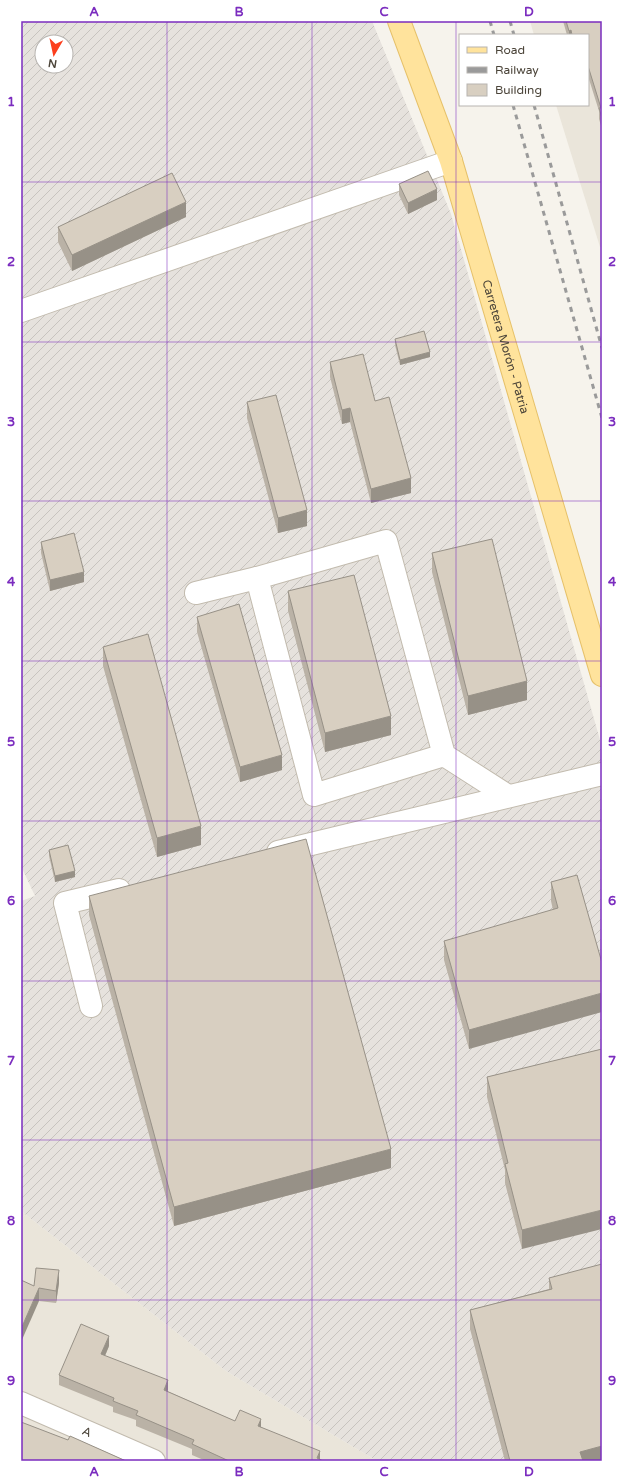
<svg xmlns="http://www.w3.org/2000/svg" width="623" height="1482" font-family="'Varela Round',sans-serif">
	<defs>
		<pattern id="industrial-furrows" width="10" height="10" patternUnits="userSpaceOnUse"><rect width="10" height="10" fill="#e6e2dd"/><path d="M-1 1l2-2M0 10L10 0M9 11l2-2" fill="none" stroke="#c7c3be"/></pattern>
	</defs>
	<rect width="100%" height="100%" fill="#f6f3ec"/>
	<g fill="#eae5da">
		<polygon points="530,21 602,21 602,247 600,247 556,105 588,105 588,35 534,35"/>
		<polygon points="21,1211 226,1371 377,1461 21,1461"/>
	</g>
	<path fill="url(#industrial-furrows)" fill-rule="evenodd" d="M21,21H372L451,214L602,747V1461H377L226,1371L21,1211V901L35,896L21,866ZM42,42H66V66H42Z"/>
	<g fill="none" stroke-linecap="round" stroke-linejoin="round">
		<g stroke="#c2bbae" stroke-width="24">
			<g id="minor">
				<polyline points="21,311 451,161"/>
				<polyline points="196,593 257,578"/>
				<polyline points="444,755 314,795 257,578 386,541 444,755 508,796"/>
				<polyline points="278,852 602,774"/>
				<polyline points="91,1006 65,903 119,890"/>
				<path id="s1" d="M21,1403L154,1461"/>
			</g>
		</g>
		<g stroke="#e6c16a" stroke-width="24">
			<g id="major">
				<path id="s2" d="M399,21L451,161L602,675"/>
			</g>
		</g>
		<use href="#minor" stroke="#fff" stroke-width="22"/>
		<use href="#major" stroke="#ffe39c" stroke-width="22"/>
		<g stroke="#9a9a9a" stroke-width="3" stroke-dasharray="5 5" stroke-linecap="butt">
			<polyline points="490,21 494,35"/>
			<polyline points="510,21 514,35"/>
			<polyline points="513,105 602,418"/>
			<polyline points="534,105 602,348"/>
		</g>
	</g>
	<g fill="#bab2a6">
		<polygon points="563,21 602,21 602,129 599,119 599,111 588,76 588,35 567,35"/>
		<polygon points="399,184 437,200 408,214 399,195"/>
		<polygon points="186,217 72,271 58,242 58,227"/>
		<polygon points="395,339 430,357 400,365 395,345"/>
		<polygon points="330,362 375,401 411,493 371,503 350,422 342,424 330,377"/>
		<polygon points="247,402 307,526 278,533 247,418"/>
		<polygon points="41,542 84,582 50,591 41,553"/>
		<polygon points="432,553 527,700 468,715 432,572"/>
		<polygon points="288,591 391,735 325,752 288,611"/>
		<polygon points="197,617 282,770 240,782 197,632"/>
		<polygon points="103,647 201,845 157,857 103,666"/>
		<polygon points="49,850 75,877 55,882 49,856"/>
		<polygon points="551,882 602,963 469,1049 444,960 444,941 553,910 551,901"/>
		<polygon points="89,896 391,1168 174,1226 89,915"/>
		<polygon points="602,1049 522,1249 505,1183 505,1170 487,1097 487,1077"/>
		<polygon points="549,1278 602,1461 505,1461 470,1329 470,1310 549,1289"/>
		<polygon points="59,1283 56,1303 39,1301 34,1286"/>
		<polygon points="109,1346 105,1356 168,1390 167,1391 235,1421 261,1427 323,1461 206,1461 192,1455 192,1449 136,1426 136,1420 113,1412 113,1407 59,1385 59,1375"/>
	</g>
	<g fill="#979187">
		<polygon points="571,30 571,35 569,35 569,31"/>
		<polygon points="437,189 437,200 408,214 408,203"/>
		<polygon points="186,202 186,217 72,271 72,255"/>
		<polygon points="430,352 430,357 400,365 400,360"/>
		<polygon points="350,408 350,422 342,424 342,410"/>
		<polygon points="411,478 411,493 371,503 371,489"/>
		<polygon points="307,510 307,526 278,533 278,518"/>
		<polygon points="84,572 84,582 50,591 50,580"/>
		<polygon points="527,681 527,700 468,715 468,696"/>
		<polygon points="391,716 391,735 325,752 325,733"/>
		<polygon points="282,755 282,770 240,782 240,767"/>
		<polygon points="201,826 201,845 157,857 157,838"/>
		<polygon points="75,871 75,877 55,882 55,876"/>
		<polygon points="602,993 602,1012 469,1049 469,1030"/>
		<polygon points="391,1149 391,1168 174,1226 174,1207"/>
		<polygon points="602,1210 602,1229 522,1249 522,1230"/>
		<polygon points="59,1270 59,1283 56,1303 56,1291"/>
		<polygon points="39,1288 39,1301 21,1342 21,1329"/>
		<polygon points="109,1336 109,1346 101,1365 101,1354"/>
		<polygon points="168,1380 168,1390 164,1400 164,1390"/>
		<polygon points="261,1419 261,1430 258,1426"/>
		<polygon points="602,1446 602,1461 580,1461 580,1452"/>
		<polygon points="320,1451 320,1461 317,1458"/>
	</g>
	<g fill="#d8cfc1" stroke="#979187">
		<polygon points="566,21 602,21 602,118 599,108 601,108 588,66 588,35 572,35 571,30 569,31"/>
		<polygon points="428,171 437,189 408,203 399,184"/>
		<polygon points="172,173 186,202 72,255 58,227"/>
		<polygon points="424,331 430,352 400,360 395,339"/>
		<polygon points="363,354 375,401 389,397 411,478 371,489 350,408 342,410 330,362"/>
		<polygon points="276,395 307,510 278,518 247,402"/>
		<polygon points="74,533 84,572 50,580 41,542"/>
		<polygon points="492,539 527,681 468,696 432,553"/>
		<polygon points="354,575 391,716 325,733 288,591"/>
		<polygon points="239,604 282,755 240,767 197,617"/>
		<polygon points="148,634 201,826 157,838 103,647"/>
		<polygon points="306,839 391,1149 174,1207 89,896"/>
		<polygon points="68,845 75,871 55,876 49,850"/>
		<polygon points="577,875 602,963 602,993 469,1030 444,941 558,908 551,882"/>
		<polygon points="602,1049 602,1210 522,1230 505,1164 508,1163 487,1077"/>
		<polygon points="602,1264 602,1446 580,1452 583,1461 510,1461 470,1310 552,1289 549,1278"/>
		<polygon points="36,1268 59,1270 56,1291 39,1288 21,1329 21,1280 34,1286"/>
		<polygon points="81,1324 109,1336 101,1354 168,1380 164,1390 235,1421 240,1410 261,1419 258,1426 320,1451 317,1458 323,1461 229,1461 192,1444 194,1440 136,1415 138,1411 113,1401 114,1398 59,1375"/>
		<polygon points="21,1422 68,1440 70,1436 126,1461 21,1461"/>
	</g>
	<path fill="none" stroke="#7b2cbf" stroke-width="1" stroke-opacity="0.55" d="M167,21V1461M312,21V1461M456,21V1461M21,182H602M21,342H602M21,501H602M21,661H602M21,821H602M21,981H602M21,1140H602M21,1300H602"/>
	<g text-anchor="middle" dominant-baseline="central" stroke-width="3" stroke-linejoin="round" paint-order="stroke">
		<g font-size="12" fill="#4b4439" stroke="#fff">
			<text stroke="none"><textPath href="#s2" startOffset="343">Carretera Morón - Patria</textPath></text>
			<text stroke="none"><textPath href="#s1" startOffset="72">A</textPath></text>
		</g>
	</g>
	<rect width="623" height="1482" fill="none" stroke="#ffffff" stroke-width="44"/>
	<rect x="459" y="34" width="130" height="72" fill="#ffffff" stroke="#b7b4b0"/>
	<rect x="467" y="47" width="20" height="6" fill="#ffe39c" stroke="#b7b4b0"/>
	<text x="495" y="54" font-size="12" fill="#4b4439">Road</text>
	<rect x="467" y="67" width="20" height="6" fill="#9a9a9a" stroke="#b7b4b0"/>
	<text x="495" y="74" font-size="12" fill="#4b4439">Railway</text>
	<rect x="467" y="84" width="20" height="12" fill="#d8cfc1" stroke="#b7b4b0"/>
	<text x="495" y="94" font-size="12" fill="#4b4439">Building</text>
	<g transform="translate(54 54) rotate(189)"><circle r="19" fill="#ffffff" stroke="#b7b4b0"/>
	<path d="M0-3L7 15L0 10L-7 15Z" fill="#fc3f1d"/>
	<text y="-6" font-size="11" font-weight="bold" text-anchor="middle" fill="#4b4439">N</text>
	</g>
	<rect x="22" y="22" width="579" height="1438" fill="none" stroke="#7b2cbf" stroke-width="1.5"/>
	<g font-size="13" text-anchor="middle" font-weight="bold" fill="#7b2cbf">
		<text x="94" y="16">A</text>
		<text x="239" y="16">B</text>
		<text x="384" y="16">C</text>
		<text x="529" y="16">D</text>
		<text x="11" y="106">1</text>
		<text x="612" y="106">1</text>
		<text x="11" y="266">2</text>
		<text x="612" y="266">2</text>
		<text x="11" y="426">3</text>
		<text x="612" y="426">3</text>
		<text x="11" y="586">4</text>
		<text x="612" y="586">4</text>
		<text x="11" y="746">5</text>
		<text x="612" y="746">5</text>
		<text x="11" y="905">6</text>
		<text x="612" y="905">6</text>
		<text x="11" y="1065">7</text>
		<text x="612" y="1065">7</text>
		<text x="11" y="1225">8</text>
		<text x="612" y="1225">8</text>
		<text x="11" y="1385">9</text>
		<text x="612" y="1385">9</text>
		<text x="94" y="1476">A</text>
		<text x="239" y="1476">B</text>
		<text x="384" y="1476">C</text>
		<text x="529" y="1476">D</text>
	</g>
</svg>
